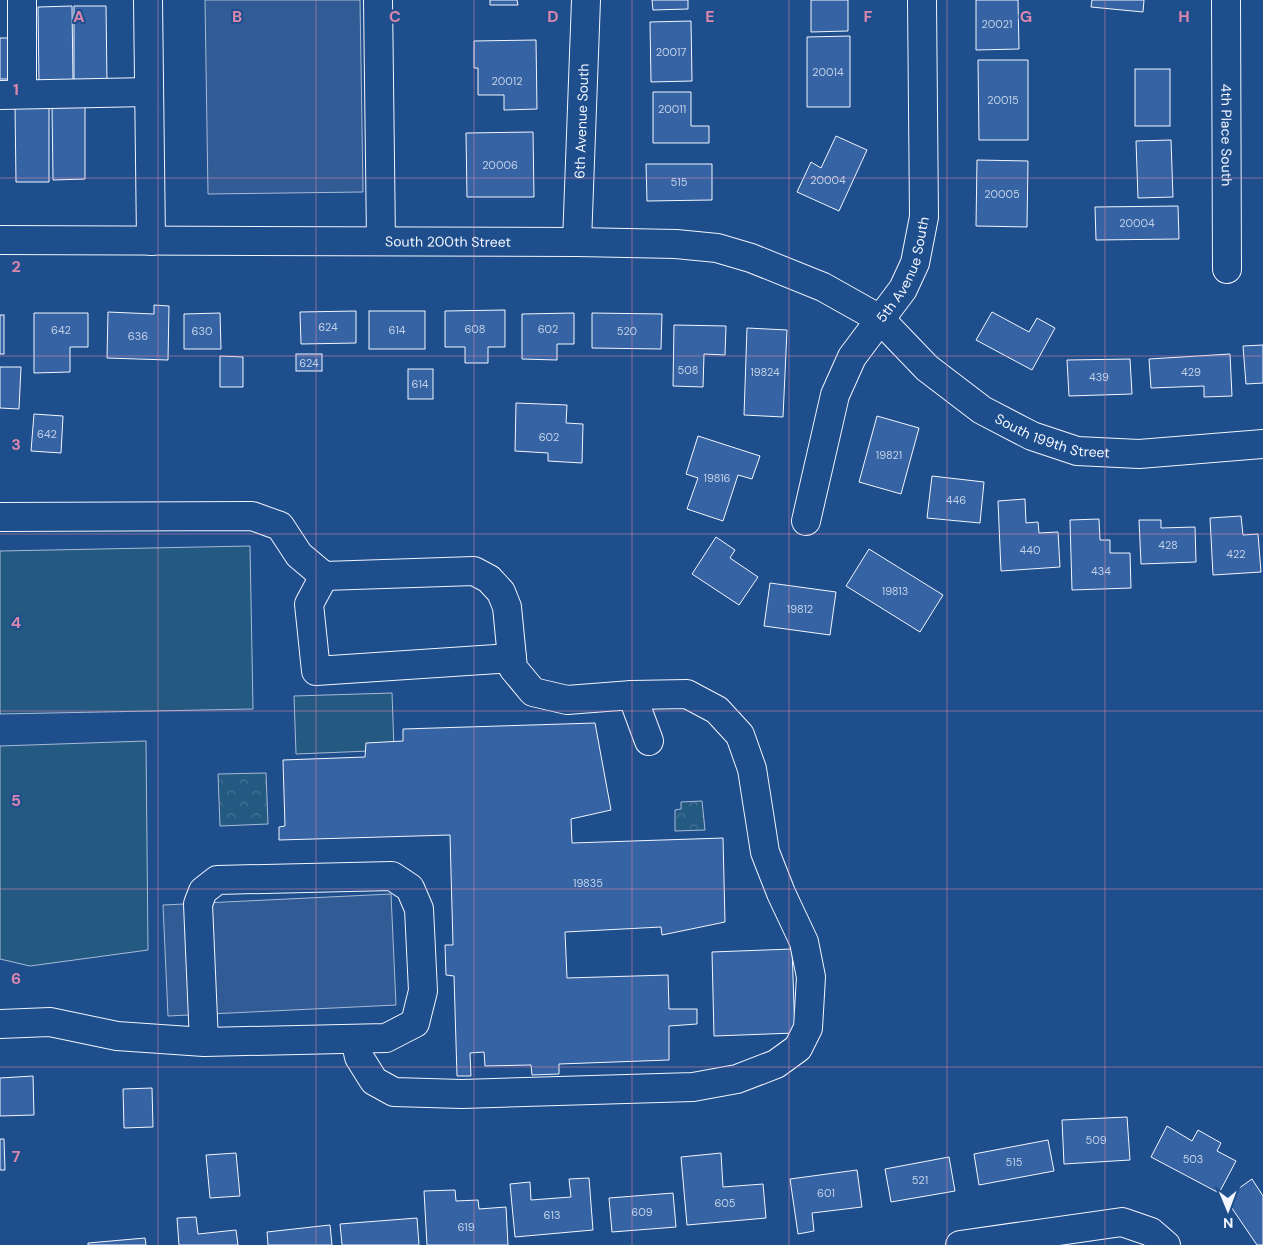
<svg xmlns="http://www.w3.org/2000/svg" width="1263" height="1245" font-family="'DM Sans',sans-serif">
	<defs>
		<pattern id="forest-crowns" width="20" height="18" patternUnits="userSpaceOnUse" patternTransform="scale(1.25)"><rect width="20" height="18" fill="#245a82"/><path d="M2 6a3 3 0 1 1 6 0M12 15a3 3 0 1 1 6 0" fill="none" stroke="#447295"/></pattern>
	</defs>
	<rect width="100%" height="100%" fill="#1f4e8c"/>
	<g fill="url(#forest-crowns)" stroke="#a8bbd7">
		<polygon points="266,773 268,824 220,826 218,774"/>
		<polygon points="702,801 705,830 675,831 675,810 681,809 681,802"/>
	</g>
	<g fill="#245a82" stroke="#a8bbd7">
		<polygon points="250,546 253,709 0,714 0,551"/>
		<polygon points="392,693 394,750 296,754 294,696"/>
		<polygon points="146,741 148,950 30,966 0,959 0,746"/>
	</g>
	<g fill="#305b95" stroke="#a8bbd7">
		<polygon points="205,0 360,0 363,192 208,194"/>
		<polygon points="391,894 396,1005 168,1016 163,905"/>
	</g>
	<g fill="#3563a3" stroke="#f2f6ff">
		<polygon points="490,0 517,0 518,5 490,5"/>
		<polygon points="652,0 688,0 688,9 653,10"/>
		<polygon points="811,0 848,0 848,31 811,32"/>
		<polygon points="976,0 1018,0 1019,49 976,50"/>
		<polygon points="1092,0 1144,0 1143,12 1091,7"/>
		<polygon points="72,6 73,81 39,82 38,7"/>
		<polygon points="74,6 106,6 107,82 74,83"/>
		<polygon points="691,21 692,81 651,82 650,22"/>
		<polygon points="850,36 850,107 807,107 807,37"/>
		<polygon points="0,38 12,38 13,79 0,79"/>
		<polygon points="536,40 537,109 504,110 504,95 478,95 478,68 474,68 474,41"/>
		<polygon points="978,60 1028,60 1028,140 979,140"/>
		<rect x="1135" y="69" width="35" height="57"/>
		<polygon points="653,92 691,92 691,126 709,126 709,143 653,143"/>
		<polygon points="49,105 49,182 16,182 15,106"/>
		<polygon points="52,105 85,105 85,179 53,180"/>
		<polygon points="533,132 534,197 467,197 466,133"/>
		<polygon points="836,136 867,150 839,211 797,192 811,162 821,168"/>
		<polygon points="1171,140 1173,197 1138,198 1136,141"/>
		<polygon points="977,160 1028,161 1027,227 976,226"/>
		<polygon points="646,164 712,164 712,200 647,201"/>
		<polygon points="1178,206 1179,239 1096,240 1095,207"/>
		<polygon points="154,305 169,306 168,360 107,358 108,312 154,314"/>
		<polygon points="505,310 505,347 488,347 488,363 465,363 465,347 445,347 445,311"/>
		<polygon points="356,311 356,343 301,344 300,312"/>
		<rect x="369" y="311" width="56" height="38"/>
		<polygon points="992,312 1029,332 1037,318 1055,328 1032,370 976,340"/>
		<polygon points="34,313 88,313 88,347 70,347 70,372 34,373"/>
		<polygon points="220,313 221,349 184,349 184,314"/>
		<polygon points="574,313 574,344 557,344 557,360 522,359 522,314"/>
		<polygon points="592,313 662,314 661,349 592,348"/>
		<rect x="0" y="315" width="4" height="39"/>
		<polygon points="674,325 726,326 725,355 704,354 703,387 673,386"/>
		<polygon points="747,328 787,330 783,417 744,415"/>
		<polygon points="1263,345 1263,383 1246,384 1243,346"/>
		<rect x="296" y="354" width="26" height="17"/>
		<polygon points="1230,354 1232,396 1204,397 1204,386 1151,388 1149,359"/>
		<polygon points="220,356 243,357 243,387 220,387"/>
		<polygon points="1130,359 1132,394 1069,396 1067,360"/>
		<polygon points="0,367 21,367 19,409 0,408"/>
		<rect x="408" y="369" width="25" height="30"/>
		<polygon points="516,403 567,405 566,423 583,424 582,463 548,461 548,453 515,451"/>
		<polygon points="34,414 63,416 61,453 31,451"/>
		<polygon points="877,416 919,428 901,494 859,482"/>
		<polygon points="698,436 760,456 752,479 738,475 723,521 687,509 698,478 686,474"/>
		<polygon points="932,476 984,482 980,523 927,518"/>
		<polygon points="1025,499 1026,523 1038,522 1039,533 1058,532 1060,567 1001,571 998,501"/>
		<polygon points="1241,516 1243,535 1258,534 1261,572 1213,575 1210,518"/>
		<polygon points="1099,519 1100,540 1110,540 1110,553 1130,553 1131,588 1072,590 1070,520"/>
		<polygon points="1139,520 1161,520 1161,528 1195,527 1196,562 1141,564"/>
		<polygon points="716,537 735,550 730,558 758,577 739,605 692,574"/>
		<polygon points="869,549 943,595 920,632 846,586"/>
		<polygon points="770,583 836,592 830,635 764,626"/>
		<polygon points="595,723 611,810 571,819 572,843 723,838 725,922 662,935 661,927 565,932 567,978 668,975 669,1009 697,1009 697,1024 669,1026 669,1060 559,1064 559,1074 532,1075 531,1065 485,1066 484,1052 470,1053 471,1076 457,1076 454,976 446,975 445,945 453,945 450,835 279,840 279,827 285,826 283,760 365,757 366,743 403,741 403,729"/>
		<polygon points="792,949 795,1033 714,1036 712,952"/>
		<polygon points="33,1076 34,1115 0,1116 0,1078"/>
		<polygon points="152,1088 153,1127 124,1128 123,1089"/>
		<polygon points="1127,1117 1130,1160 1064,1164 1062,1120"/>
		<polygon points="1167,1126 1192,1141 1198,1130 1221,1143 1217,1151 1236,1161 1219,1193 1151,1157"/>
		<polygon points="0,1139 4,1139 5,1170 0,1170"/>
		<polygon points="1048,1140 1054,1171 979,1185 974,1154"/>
		<polygon points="236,1153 240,1196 210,1198 206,1155"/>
		<polygon points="721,1153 723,1187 763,1184 766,1218 687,1225 681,1157"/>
		<polygon points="949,1157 955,1191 891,1202 885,1169"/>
		<polygon points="857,1170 862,1207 812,1213 814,1231 798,1234 790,1179"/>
		<polygon points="589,1178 593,1230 515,1237 510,1184 530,1182 531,1200 571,1197 569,1179"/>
		<polygon points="1252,1179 1263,1196 1263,1245 1257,1245 1225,1198"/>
		<polygon points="455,1190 456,1201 478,1200 479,1209 506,1207 508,1245 427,1245 424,1191"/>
		<polygon points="673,1193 676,1227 612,1232 609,1198"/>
		<polygon points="196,1217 198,1234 236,1230 238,1245 179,1245 177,1218"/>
		<polygon points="417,1218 419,1245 342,1245 340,1224"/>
		<polygon points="330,1225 332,1245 268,1245 267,1232"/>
		<polygon points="145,1238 146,1245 88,1245 88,1243"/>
	</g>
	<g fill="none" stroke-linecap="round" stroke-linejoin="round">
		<g stroke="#f2f6ff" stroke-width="30">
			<g id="minor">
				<polyline points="22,0 22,94"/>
				<polyline points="148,0 151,241"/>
				<polyline points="378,0 381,241"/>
				<path id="s1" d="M1226,0L1227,269"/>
				<polyline points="0,95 148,92"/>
				<path id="s2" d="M0,240L577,242L676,244L717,248L751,258L823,287L880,319L927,368L982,410L1032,436L1077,451L1139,454L1263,444"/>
				<path id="s3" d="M577,242L586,0"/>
				<polyline points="0,517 252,516 280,526 299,555 324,576 474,571 489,579 501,592 507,607 513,668 533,692 567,700 632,695 649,741"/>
				<path id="s4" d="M806,521L835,395L852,357L903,289L915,263L924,217L922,0"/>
				<polyline points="324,576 309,604 316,671 512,658"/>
				<polyline points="0,1024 50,1022 117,1036 204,1042 386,1038 415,1023 423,991 419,909 410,888 392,876 217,880 203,891 198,904 204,1042"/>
				<polyline points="355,1039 359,1057 374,1081 394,1092 462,1094 693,1087 737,1079 776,1064 798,1048 808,1028 811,977 804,942 781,893 765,852 752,769 740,735 717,710 687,694 632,695"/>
				<polyline points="960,1245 1122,1222 1151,1232 1166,1245"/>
			</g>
		</g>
		<use href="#minor" stroke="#1f4e8c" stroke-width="28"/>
	</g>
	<path fill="none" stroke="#da87ad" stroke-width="1" stroke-opacity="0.55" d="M158,0V1245M316,0V1245M474,0V1245M632,0V1245M789,0V1245M947,0V1245M1105,0V1245M0,178H1263M0,356H1263M0,534H1263M0,711H1263M0,889H1263M0,1067H1263"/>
	<g text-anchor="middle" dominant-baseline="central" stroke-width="4" stroke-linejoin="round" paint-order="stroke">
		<g font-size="11" fill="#c3d1e8">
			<text x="997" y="24">20021</text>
			<text x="671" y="52">20017</text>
			<text x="828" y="72">20014</text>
			<text x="507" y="81">20012</text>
			<text x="1003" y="100">20015</text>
			<text x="672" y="109">20011</text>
			<text x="500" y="165">20006</text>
			<text x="828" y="180">20004</text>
			<text x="679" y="182">515</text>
			<text x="1002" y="194">20005</text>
			<text x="1137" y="223">20004</text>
			<text x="328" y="327">624</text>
			<text x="475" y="329">608</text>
			<text x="548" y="329">602</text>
			<text x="61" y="330">642</text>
			<text x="397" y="330">614</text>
			<text x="202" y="331">630</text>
			<text x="627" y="331">520</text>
			<text x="138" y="336">636</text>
			<text x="309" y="363">624</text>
			<text x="688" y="370">508</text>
			<text x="765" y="372">19824</text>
			<text x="1191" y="372">429</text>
			<text x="1099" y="377">439</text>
			<text x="420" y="384">614</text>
			<text x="47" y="434">642</text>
			<text x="549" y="437">602</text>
			<text x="889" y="455">19821</text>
			<text x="717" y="478">19816</text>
			<text x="956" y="500">446</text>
			<text x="1168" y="545">428</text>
			<text x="1030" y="550">440</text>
			<text x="1236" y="554">422</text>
			<text x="1101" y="571">434</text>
			<text x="895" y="591">19813</text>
			<text x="800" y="609">19812</text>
			<text x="588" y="883">19835</text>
			<text x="1096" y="1140">509</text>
			<text x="1193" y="1159">503</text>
			<text x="1014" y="1162">515</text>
			<text x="920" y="1180">521</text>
			<text x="826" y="1193">601</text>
			<text x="725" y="1203">605</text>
			<text x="642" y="1212">609</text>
			<text x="552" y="1215">613</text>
			<text x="466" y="1227">619</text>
		</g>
		<g font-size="14" fill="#f2f6ff" stroke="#1f4e8c">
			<text stroke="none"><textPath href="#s3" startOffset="121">6th Avenue South</textPath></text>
			<text stroke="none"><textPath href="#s1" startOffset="135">4th Place South</textPath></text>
			<text stroke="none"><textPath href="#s2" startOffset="448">South 200th Street</textPath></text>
			<text stroke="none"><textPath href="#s4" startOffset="274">5th Avenue South</textPath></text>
			<text stroke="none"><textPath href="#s2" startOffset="1109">South 199th Street</textPath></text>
		</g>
	</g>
	<g font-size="16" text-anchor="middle" font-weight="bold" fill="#da87ad" stroke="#1f4e8c" stroke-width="4" stroke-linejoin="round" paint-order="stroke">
		<text x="79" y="22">A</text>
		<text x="237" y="22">B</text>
		<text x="395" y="22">C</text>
		<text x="553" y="22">D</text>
		<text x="710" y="22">E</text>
		<text x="868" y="22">F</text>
		<text x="1026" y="22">G</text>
		<text x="1184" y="22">H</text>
		<text x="16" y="95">1</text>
		<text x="16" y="272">2</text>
		<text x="16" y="450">3</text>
		<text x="16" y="628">4</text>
		<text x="16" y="806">5</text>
		<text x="16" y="984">6</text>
		<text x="16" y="1162">7</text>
	</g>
	<g transform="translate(1228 1210) rotate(179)" stroke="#1f4e8c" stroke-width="4" paint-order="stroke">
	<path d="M0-4L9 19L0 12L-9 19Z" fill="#f2f6ff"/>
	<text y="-8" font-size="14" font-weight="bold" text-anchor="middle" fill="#f2f6ff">N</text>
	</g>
</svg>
